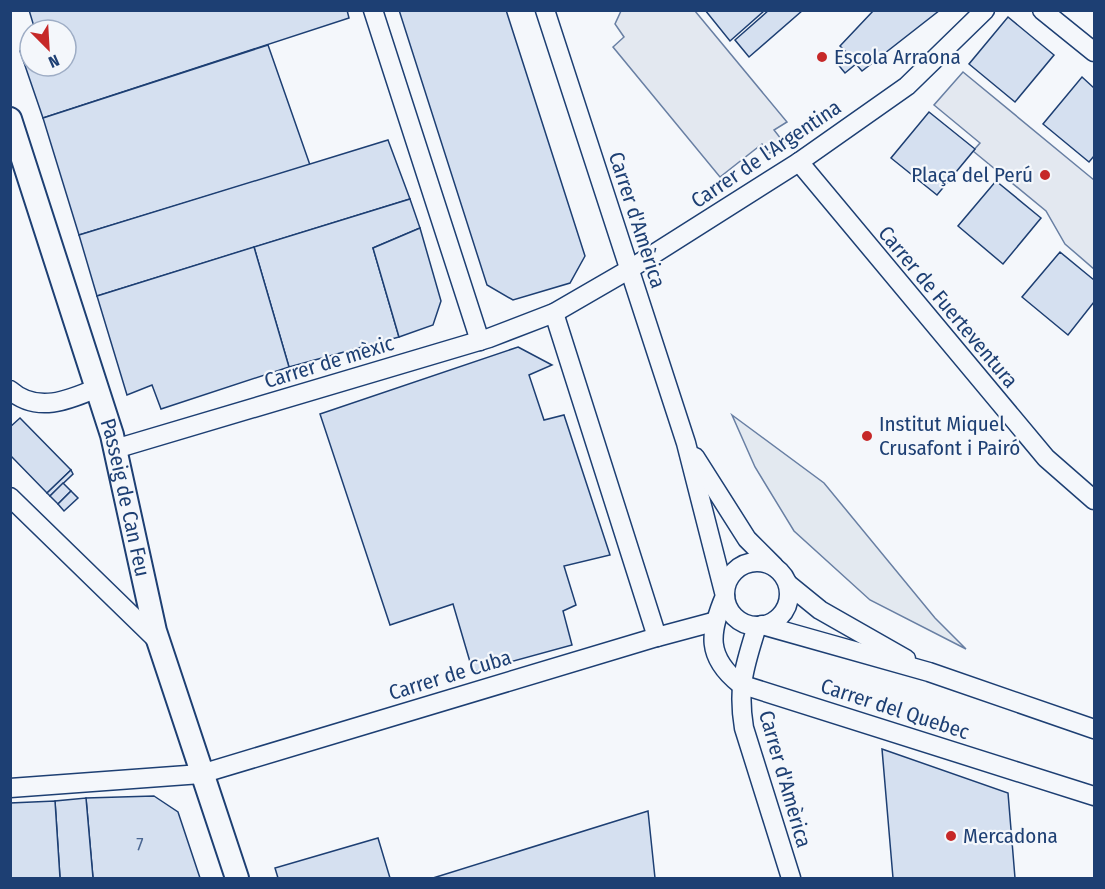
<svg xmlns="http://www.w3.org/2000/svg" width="1105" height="889" font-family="'Fira Sans Condensed',sans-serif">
	<rect width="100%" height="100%" fill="#f4f7fb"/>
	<polygon fill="#e3e9f0" stroke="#687fa3" stroke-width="1.5" points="732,415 824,483 935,618 966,649 870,600 794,531 755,467"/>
	<g fill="#e3e8f0" stroke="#687fa3" stroke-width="1.5">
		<polygon points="621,11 695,11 787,122 774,130 785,144 770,153 762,144 720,177 613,47 624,37 615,24"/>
		<polygon points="963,72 1094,180 1094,269 1065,244 1046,211 973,151 980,143 934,105"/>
	</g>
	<g fill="#d5e0f0" stroke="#1d3f73" stroke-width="1.5">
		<polygon points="29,10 347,10 349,18 43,118 20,51 30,48 30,66 66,66 66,30 35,30"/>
		<polygon points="399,10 506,10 585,256 570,283 513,300 487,285"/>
		<polygon points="705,10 765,10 730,41"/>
		<polygon points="769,10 803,10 749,57 735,40"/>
		<polygon points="874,10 940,10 862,71 856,64 845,73 836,62 846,52 840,46"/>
		<polygon points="1008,17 1054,55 1015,102 969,64"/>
		<polygon points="268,45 310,165 79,235 43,118"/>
		<polygon points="1082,77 1094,88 1094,156 1089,162 1043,124"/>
		<polygon points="929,112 975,149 937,195 891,158"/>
		<polygon points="388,140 410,199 97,296 79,235"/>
		<polygon points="996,181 1041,218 1003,264 958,226"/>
		<polygon points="410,199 420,228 373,248 399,337 289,367 254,247"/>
		<polygon points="420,228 441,301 433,325 399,337 373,248"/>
		<polygon points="254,247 289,367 161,409 152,385 127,395 97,296"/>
		<polygon points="1060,252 1094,280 1094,302 1068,335 1022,297"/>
		<polygon points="518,347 552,365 529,375 544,420 564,415 610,555 564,566 576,605 563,611 572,645 473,672 453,604 390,625 320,414"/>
		<polygon points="20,418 71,470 47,493 10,455 10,427"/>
		<polygon points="71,470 73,474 50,496 47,493"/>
		<polygon points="63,483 71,491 58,504 50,496"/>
		<polygon points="71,491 78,498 64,511 58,504"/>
		<polygon points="882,749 1008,793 1015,878 893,878"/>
		<polygon points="154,796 178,812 200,878 93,878 86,798"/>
		<polygon points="86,798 93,878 60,878 55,801"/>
		<polygon points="55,801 60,878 10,878 10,803"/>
		<polygon points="648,811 655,878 433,878"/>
		<polygon points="378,838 390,878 278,878 275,868"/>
	</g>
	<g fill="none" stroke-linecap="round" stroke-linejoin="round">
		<g stroke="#1d3f73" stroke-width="21">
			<g id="minor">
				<polyline points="373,10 480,341"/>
				<polyline points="545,10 686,443 724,592"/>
				<polyline points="1042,10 1094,52"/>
				<polyline points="799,162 1046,458 1094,500"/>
				<polyline points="554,313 657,637"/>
				<path d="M10,390C37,414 69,400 97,388"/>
				<polyline points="115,449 489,338 554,313 630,269 799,162 907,86 985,10"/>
				<polyline points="695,457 747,539 774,566"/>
				<polyline points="10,497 159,642"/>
				<circle cx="757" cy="594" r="32"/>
				<polyline points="788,584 820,610 906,659"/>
				<path d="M725,596C709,633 706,657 740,684L1094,796"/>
				<polyline points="762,625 929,672 1094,729"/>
				<path d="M757,626C745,665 737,686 744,728L791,878"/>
				<polyline points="10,788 201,774 657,637 713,622"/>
			</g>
		</g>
		<g stroke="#1d3f73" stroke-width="26">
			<g id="tertiary">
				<path id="s1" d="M10,119L112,435L155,631L237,878"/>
			</g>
		</g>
		<use href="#minor" stroke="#f4f7fb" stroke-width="18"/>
		<use href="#tertiary" stroke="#f4f7fb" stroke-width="22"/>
	</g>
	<g fill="#c62828" stroke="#f4f7fb" stroke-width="2">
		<circle cx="822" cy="57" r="6"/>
		<circle cx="1045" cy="175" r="6"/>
		<circle cx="867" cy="436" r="6"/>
		<circle cx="951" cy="836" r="6"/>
	</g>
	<g text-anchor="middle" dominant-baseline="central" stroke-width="4.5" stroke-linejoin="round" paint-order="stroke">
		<g font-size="18" fill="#4b6792">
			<text x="140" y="845">7</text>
		</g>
		<g font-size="21" fill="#1d3f73" stroke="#f4f7fb" text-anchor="start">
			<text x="834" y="57">Escola Arraona</text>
			<text x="1033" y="175" text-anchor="end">Plaça del Perú</text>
			<text x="879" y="424">Institut Miquel<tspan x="879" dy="24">Crusafont i Pairó</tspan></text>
			<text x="963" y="836">Mercadona</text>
		</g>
		<g font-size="21" fill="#1d3f73" stroke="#f4f7fb">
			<text transform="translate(766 154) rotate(-34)">Carrer de l'Argentina</text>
			<text transform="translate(637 220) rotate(72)">Carrer d'Amèrica</text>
			<text transform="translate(948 307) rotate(50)">Carrer de Fuerteventura</text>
			<text transform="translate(329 362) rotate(-17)">Carrer de mèxic</text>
			<text stroke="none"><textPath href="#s1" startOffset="396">Passeig de Can Feu</textPath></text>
			<text transform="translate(450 675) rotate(-17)">Carrer de Cuba</text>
			<text transform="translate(895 709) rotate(18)">Carrer del Quebec</text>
			<text transform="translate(785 779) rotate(74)">Carrer d'Amèrica</text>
		</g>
	</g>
	<rect width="1105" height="889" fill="none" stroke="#1d3f73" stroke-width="24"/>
	<g transform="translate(48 48) rotate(156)"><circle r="28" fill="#f4f7fb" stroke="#9eadc5" stroke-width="1.5"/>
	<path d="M0-4.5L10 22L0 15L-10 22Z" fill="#c62828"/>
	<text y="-9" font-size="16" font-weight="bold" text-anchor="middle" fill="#1d3f73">N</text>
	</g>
</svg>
